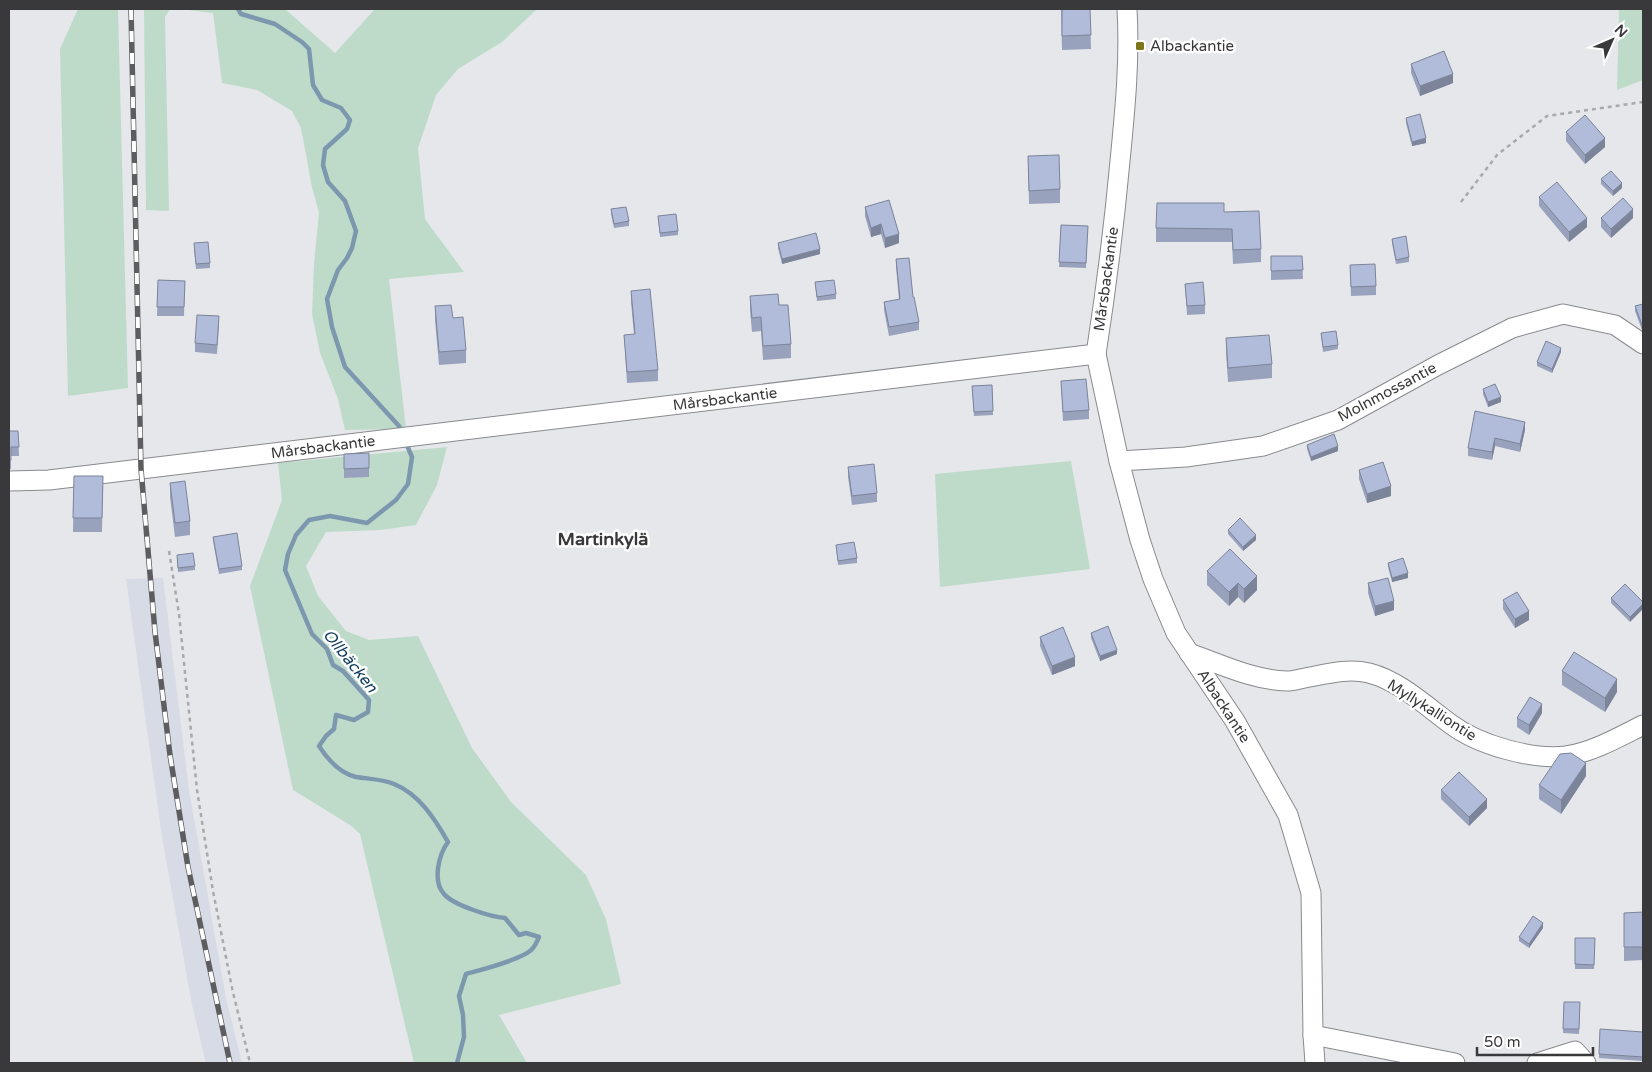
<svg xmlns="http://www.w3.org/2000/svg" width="1652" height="1072" font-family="'Varela Round',sans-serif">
	<rect width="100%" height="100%" fill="#e6e7eb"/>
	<polygon fill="#d7dbe6" points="163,578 189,790 226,998 242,1063 206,1063 192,1005 162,837 126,579"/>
	<g fill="#bedbca">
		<polygon points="78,9 118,9 128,388 68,396 60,49"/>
		<polygon points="144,9 170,9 165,17 169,211 146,210"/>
		<polygon points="180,9 285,9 335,53 375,9 537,9 502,42 458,69 436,95 418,148 425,219 464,272 389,279 406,429 345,430 338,399 320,353 312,314 314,263 319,213 312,187 301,128 292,111 257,90 222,83 213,13"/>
		<polygon points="1619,9 1643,9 1643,80 1617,90"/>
		<polygon points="447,447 437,485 416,525 381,530 326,532 306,566 318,596 346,631 369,640 418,636 472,748 511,802 586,875 606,919 621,984 499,1015 527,1063 414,1063 360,834 350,825 293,790 250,586 282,500 278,463"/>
		<polygon points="1071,461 1090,569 940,587 935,474"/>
	</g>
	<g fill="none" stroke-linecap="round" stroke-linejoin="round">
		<g stroke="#7d97af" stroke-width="4.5">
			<polyline points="238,9 241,14 275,24 302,42 309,49 313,85 322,100 341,108 350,120 347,129 325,149 323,165 328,182 345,201 356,231 352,248 347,258 338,270 327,299 332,327 345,367 399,426 402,433"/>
			<path d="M406,443L412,457L408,484L396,500L367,523L330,516L309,520L296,535L288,554L285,570L312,634L327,649L333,665L343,671L369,700L368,712L354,720L336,715L334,729L326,736L319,746C328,760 339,773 356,777C369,779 382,779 394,784C419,794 435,819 448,842C439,854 432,881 444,894C453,905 491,917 505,918L519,935L526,933L539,937C537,941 536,945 533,948C525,959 480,970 466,974L459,996L463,1015L464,1037L457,1063"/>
		</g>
		<g stroke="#898a8e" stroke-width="21">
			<g id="minor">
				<polyline points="1096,354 1119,461 1140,540 1153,579 1176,633 1235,721 1288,815 1311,893 1313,1035 1315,1063"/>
				<polyline points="1119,461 1186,457 1263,446 1338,420 1438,365 1512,328 1563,314 1615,325 1643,344"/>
				<path d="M9,481L49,480L1096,354C1106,290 1114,226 1120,161C1125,110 1130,60 1127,9"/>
				<path d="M1189,653C1220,664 1253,680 1287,681C1293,681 1299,679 1305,678C1327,674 1347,668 1369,673C1400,681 1426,706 1452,725C1479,745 1532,760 1566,756C1593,752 1619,737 1643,725"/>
				<polyline points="1313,1035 1455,1063"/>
				<polyline points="1537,1063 1575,1051 1586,1063"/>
			</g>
		</g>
		<g stroke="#a8a9ac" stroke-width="2.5" stroke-dasharray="4 4" stroke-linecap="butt">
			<polyline points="1461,202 1497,155 1547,116 1643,102"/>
			<polyline points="169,551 179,614 197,790 213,891 232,988 250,1063"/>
		</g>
		<use href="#minor" stroke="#fff" stroke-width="19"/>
		<g stroke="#5d5d5f" stroke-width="5.5">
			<polyline id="rail" points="131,9 141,469 155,632 170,755 188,867 230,1063"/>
		</g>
		<use href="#rail" stroke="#fff" stroke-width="4" stroke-dasharray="11" stroke-linecap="butt"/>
	</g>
	<g fill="#98a2bc">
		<polygon points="1061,9 1090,9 1091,49 1062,50"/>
		<polygon points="1411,64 1453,83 1420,96 1411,73"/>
		<polygon points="1406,118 1426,143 1412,146 1406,123"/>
		<polygon points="1566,132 1605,147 1585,164 1566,141"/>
		<polygon points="1028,156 1060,189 1060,203 1029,204"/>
		<polygon points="1601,179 1622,188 1613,196 1601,184"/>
		<polygon points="1539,197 1587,227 1569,242 1539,206"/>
		<polygon points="865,207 899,243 885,248 881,234 871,237 865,216"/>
		<polygon points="611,209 629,221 629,226 614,228 611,214"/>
		<polygon points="1224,212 1261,249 1261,262 1233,264 1232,242 1156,242 1156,228"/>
		<polygon points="658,216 678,231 678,235 660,237"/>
		<polygon points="1601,218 1633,218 1611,238 1601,227"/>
		<polygon points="1061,225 1088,226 1086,268 1059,267"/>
		<polygon points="1392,239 1409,257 1409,262 1396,264 1392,243"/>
		<polygon points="778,243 820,254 782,264 778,248"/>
		<polygon points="194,248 210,263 210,268 196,269"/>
		<polygon points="1271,256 1302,256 1303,279 1271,280"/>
		<polygon points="896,259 919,322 919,330 889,336 884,310 884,302 899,300 896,267"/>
		<polygon points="1350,265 1376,286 1376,295 1351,296"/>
		<polygon points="158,280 185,281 184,316 157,316"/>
		<polygon points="815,282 836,294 836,299 817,301"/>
		<polygon points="1185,284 1205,305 1205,314 1187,315"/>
		<polygon points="631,291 658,370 658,381 627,383 624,335 634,335 631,302"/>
		<polygon points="750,296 779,305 791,344 791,358 763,360 761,331 752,332 750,310"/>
		<polygon points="1643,304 1643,329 1642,330 1635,311 1635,306"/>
		<polygon points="435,306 453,318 466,350 466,363 439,365 435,320"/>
		<polygon points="219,325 217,354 195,352 195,343"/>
		<polygon points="1321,333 1338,345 1338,349 1323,352"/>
		<polygon points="1226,338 1272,364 1272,378 1228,382 1226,352"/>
		<polygon points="1561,352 1552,373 1537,366 1537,362"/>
		<polygon points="1061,381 1089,410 1089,419 1063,421"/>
		<polygon points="992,385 993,415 974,416 972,386"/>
		<polygon points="1483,389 1501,402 1488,407 1483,394"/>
		<polygon points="1525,422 1525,430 1520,452 1495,446 1492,460 1468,456 1468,448"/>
		<polygon points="9,431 18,431 19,456 11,456 11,469 9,469"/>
		<polygon points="1307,445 1338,451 1311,461 1307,449"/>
		<polygon points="369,453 369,477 344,478 344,454"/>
		<polygon points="848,467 877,493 877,502 852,505 848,477"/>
		<polygon points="1359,470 1391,496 1367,503 1359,479"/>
		<polygon points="74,476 103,476 102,532 73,532"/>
		<polygon points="170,483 190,521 190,535 175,537 170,497"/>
		<polygon points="1228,530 1256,540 1243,551 1228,534"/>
		<polygon points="213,537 242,566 242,570 219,574 213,541"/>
		<polygon points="836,545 857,558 857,563 838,565"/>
		<polygon points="177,555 195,566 195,570 178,572"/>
		<polygon points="1388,563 1408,578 1392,582 1388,567"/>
		<polygon points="1207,571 1257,590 1244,603 1238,597 1229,606 1207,585"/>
		<polygon points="1368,583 1394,610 1375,616 1368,593"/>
		<polygon points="1611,598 1643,602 1630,622 1611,603"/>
		<polygon points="1503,600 1529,620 1515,628 1503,609"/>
		<polygon points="1091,633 1117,654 1100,661 1091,638"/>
		<polygon points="1040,637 1075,666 1052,675 1040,646"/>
		<polygon points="1562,671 1617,692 1605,712 1562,685"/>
		<polygon points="1542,713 1529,735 1517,727 1517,718"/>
		<polygon points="1586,776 1561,814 1539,799 1539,785"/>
		<polygon points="1441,790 1487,808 1469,826 1441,799"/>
		<polygon points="1643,912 1643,960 1624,961 1624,913"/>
		<polygon points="1543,928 1529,948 1519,941 1519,937"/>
		<polygon points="1575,938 1595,938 1594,969 1575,969"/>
		<polygon points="1564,1002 1580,1002 1579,1034 1563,1033"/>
		<polygon points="1643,1032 1643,1061 1599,1058 1599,1054"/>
	</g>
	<g fill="#7c8499">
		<polygon points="1453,74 1453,83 1420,96 1420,86"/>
		<polygon points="1426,138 1426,143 1412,146 1412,142"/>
		<polygon points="1605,138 1605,147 1585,164 1585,155"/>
		<polygon points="1622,183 1622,188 1613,196 1613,191"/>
		<polygon points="1633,209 1633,218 1611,238 1611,229"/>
		<polygon points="1587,218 1587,227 1569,242 1569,232"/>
		<polygon points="881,224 881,234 871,237 871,228"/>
		<polygon points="899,234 899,243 885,248 885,238"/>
		<polygon points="820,249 820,254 782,264 782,259"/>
		<polygon points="1561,348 1561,352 1552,373 1552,369"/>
		<polygon points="1501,397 1501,402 1488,407 1488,402"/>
		<polygon points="1525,422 1525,430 1520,452 1520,444"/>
		<polygon points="1495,438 1495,446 1492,460 1492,452"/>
		<polygon points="1338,446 1338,451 1311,461 1311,457"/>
		<polygon points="1391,486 1391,496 1367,503 1367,494"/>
		<polygon points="1256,535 1256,540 1243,551 1243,547"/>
		<polygon points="1408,573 1408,578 1392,582 1392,578"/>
		<polygon points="1257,576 1257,590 1244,603 1244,589"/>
		<polygon points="1238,583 1238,597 1229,606 1229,592"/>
		<polygon points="1394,601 1394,610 1375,616 1375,606"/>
		<polygon points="1643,604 1643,609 1630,622 1630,617"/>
		<polygon points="1529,611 1529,620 1515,628 1515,619"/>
		<polygon points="1117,650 1117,654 1100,661 1100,656"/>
		<polygon points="1075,657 1075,666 1052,675 1052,666"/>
		<polygon points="1617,679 1617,692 1605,712 1605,698"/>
		<polygon points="1542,704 1542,713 1529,735 1529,725"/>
		<polygon points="1586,763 1586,776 1561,814 1561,800"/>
		<polygon points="1487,799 1487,808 1469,826 1469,817"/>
		<polygon points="1543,923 1543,928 1529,948 1529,944"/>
	</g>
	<g fill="#b1bcdb" stroke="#7c8499">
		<polygon points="1062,9 1090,9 1091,35 1062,36"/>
		<polygon points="1444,51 1453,74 1420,86 1411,64"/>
		<polygon points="1420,114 1426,138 1412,142 1406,118"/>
		<polygon points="1585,115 1605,138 1585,155 1566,132"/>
		<polygon points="1059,155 1060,189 1029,191 1028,156"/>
		<polygon points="1611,171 1622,183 1613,191 1601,179"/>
		<polygon points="1557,182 1587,218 1569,232 1539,197"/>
		<polygon points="1623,198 1633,209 1611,229 1601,218"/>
		<polygon points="889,200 899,234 885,238 881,224 871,228 865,207"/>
		<polygon points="1157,203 1224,203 1224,212 1259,211 1261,249 1233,250 1232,229 1156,228"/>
		<polygon points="626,207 629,221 614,224 611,209"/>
		<polygon points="676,214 678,231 660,233 658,216"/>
		<polygon points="1061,225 1088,226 1086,263 1059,262"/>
		<polygon points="816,233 820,249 782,259 778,243"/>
		<polygon points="1406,236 1409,257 1396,260 1392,239"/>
		<polygon points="208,242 210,263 196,264 194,243"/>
		<polygon points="1271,256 1302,256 1303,270 1271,271"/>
		<polygon points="909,258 913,297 914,297 919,322 889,327 884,302 900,299 896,259"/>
		<polygon points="1375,264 1376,286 1351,287 1350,265"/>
		<polygon points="158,280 185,281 184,307 157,307"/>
		<polygon points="834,280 836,294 817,297 815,282"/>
		<polygon points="1203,282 1205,305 1187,306 1185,284"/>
		<polygon points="650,289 658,370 627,372 624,335 635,334 631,291"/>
		<polygon points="778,294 779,305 788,305 791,344 763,346 761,317 752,318 750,296"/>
		<polygon points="1643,304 1643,325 1642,325 1635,306"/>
		<polygon points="451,305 453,318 463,317 466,350 439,352 435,306"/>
		<polygon points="197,315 219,316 217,345 195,343"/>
		<polygon points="1336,331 1338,345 1323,347 1321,333"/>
		<polygon points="1269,335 1272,364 1228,368 1226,338"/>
		<polygon points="1546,341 1561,348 1552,369 1537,362"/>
		<polygon points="1086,379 1089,410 1063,412 1061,381"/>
		<polygon points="1495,384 1501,397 1488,402 1483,389"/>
		<polygon points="992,385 993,411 974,412 972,386"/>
		<polygon points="1475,411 1525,422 1520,444 1495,438 1492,452 1468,448"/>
		<polygon points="9,431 18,431 19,447 11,447 11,460 9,460"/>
		<polygon points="1334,434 1338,446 1311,457 1307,445"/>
		<polygon points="369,453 369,468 344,469 344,454"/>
		<polygon points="1383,462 1391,486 1367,494 1359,470"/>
		<polygon points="874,464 877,493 852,496 848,467"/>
		<polygon points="74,476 103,476 102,518 73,518"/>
		<polygon points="185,481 190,521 175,523 170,483"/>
		<polygon points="1240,518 1256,535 1243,547 1228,530"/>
		<polygon points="237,533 242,566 219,569 213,537"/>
		<polygon points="854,542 857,558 838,561 836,545"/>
		<polygon points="1230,549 1257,576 1244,589 1238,583 1229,592 1207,571"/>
		<polygon points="193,553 195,566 178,568 177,555"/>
		<polygon points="1403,558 1408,573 1392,578 1388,563"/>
		<polygon points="1388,578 1394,601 1375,606 1368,583"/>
		<polygon points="1625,584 1643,602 1643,604 1630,617 1611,598"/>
		<polygon points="1517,592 1529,611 1515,619 1503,600"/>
		<polygon points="1108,626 1117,650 1100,656 1091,633"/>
		<polygon points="1063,627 1075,657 1052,666 1040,637"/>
		<polygon points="1574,652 1617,679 1605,698 1562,671"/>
		<polygon points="1530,697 1542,704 1529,725 1517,718"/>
		<polygon points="1571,753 1586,763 1561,800 1539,785 1560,754"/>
		<polygon points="1459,772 1487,799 1469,817 1441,790"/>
		<polygon points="1643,912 1643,947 1624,947 1624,913"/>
		<polygon points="1533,916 1543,923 1529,944 1519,937"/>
		<polygon points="1575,938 1595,938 1594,965 1575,964"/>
		<polygon points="1564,1002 1580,1002 1579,1029 1563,1029"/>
		<polygon points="1600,1029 1643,1032 1643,1057 1599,1054"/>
	</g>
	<rect fill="#7d761a" stroke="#fff" stroke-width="2" x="1135" y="41" width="10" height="10" rx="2.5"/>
	<g text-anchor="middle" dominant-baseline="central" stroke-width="5" stroke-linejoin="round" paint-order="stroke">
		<g font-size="15" fill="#39393b" stroke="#fff" text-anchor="start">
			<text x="1150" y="46">Albackantie</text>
		</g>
		<g font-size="15" fill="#39393b" stroke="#fff">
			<text transform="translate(1106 279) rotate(-82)">Mårsbackantie</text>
			<text transform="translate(1387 392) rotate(-28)">Molnmossantie</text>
			<text transform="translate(725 399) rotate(-7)">Mårsbackantie</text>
			<text transform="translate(323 447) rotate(-7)">Mårsbackantie</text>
			<text transform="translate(1224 706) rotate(57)">Albackantie</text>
			<text transform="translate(1432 710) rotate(32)">Myllykalliontie</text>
		</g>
		<g font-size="16" font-style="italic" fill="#0e3c5e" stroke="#fff">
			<text transform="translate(350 661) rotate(51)">Ollbäcken</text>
		</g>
		<g font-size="18" font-weight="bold" fill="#39393b" stroke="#fff">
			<text x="603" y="539">Martinkylä</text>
		</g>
	</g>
	<rect width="1652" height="1072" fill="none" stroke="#39393b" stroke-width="20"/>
	<g transform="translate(1612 40) rotate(45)" stroke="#ffffff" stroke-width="4" paint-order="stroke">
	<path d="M0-4L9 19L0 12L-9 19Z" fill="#39393b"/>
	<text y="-8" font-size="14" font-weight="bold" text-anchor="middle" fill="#39393b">N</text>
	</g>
	<path d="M1477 1047v8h116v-8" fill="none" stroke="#39393b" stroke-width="2.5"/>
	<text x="1484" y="1047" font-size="15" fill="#39393b" stroke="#ffffff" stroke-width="4" paint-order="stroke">50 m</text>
</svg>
